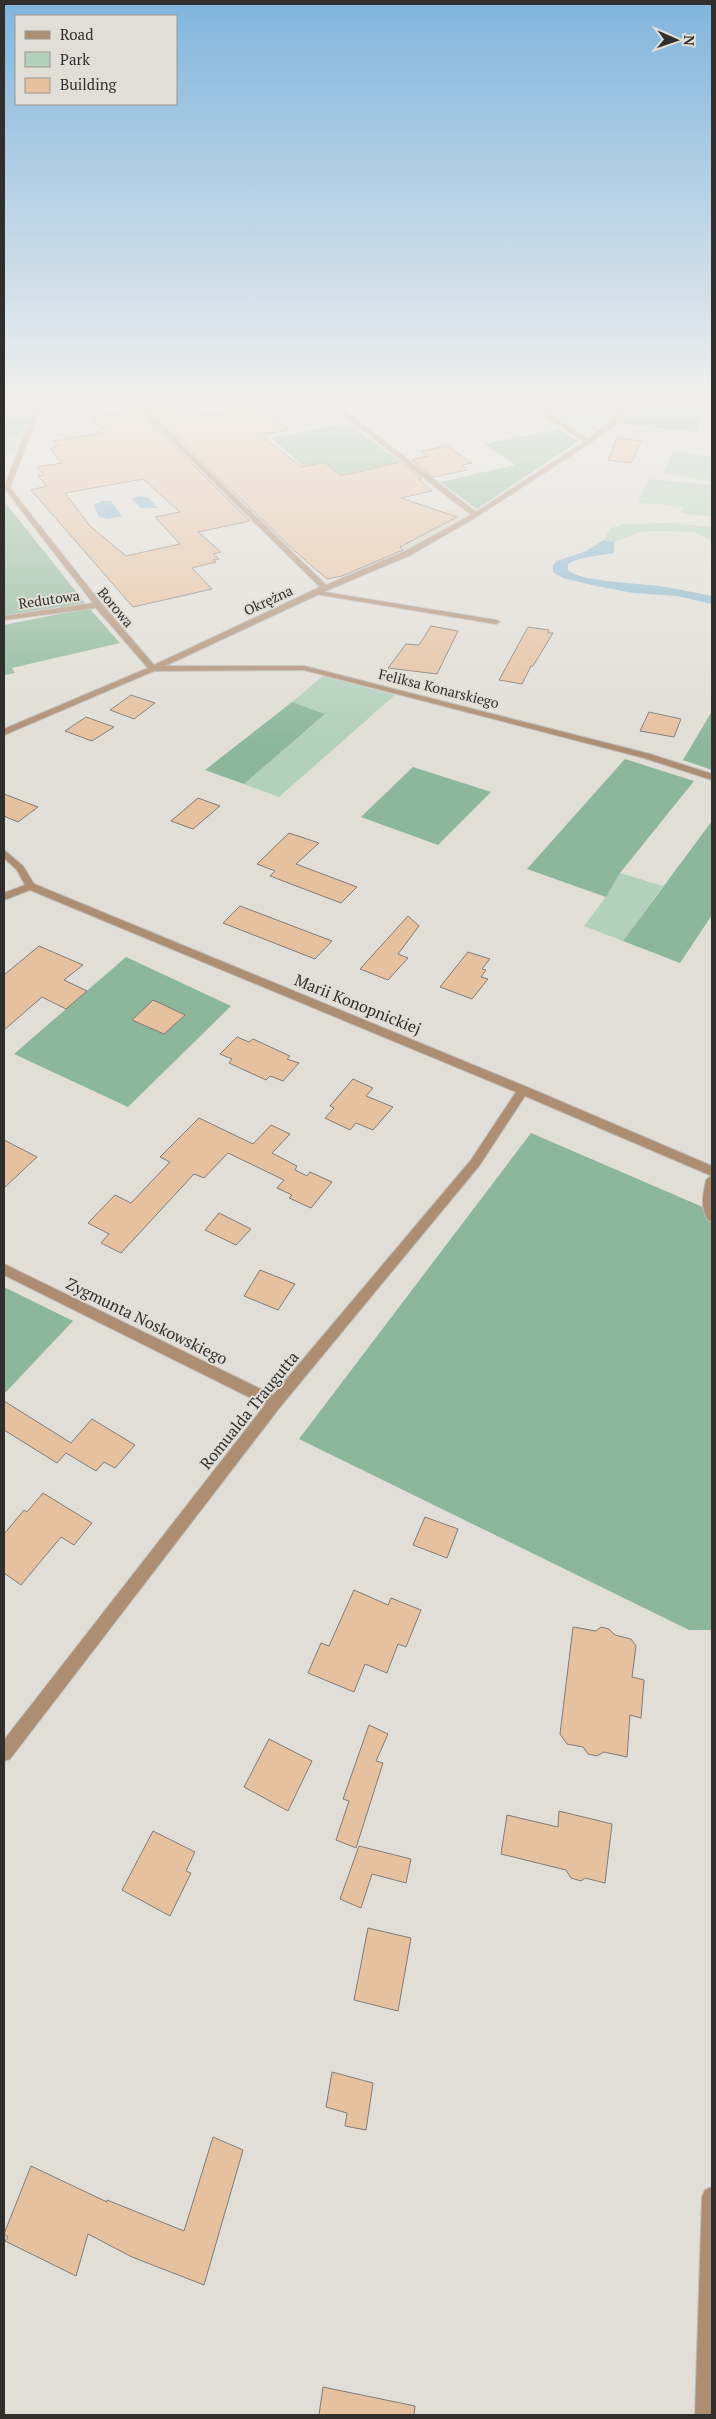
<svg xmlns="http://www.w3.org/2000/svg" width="716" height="2419" font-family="'PT Serif',serif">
	<rect width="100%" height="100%" fill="#e1ded7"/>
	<polygon fill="#ddd3bf" points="458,508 467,515 406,551 378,527"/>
	<g fill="#b2d0bc">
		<polygon points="546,406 628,406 585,436 539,408"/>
		<polygon points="24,432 16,452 4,454 4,437"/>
		<polygon points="673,452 712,456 712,481 667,474 664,472"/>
		<polygon points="649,479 712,485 712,516 693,515 681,512 684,507 638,502"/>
		<polygon points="671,523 712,527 712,541 693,532 656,531 640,532 614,542 604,540 610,529 623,524"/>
		<polygon points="323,676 395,695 279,797 244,784 325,714 292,702"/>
		<polygon points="620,873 663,886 623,941 584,926 606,897"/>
	</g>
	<g fill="#8cb79b">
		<polygon points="639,406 704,406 696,432 619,424"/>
		<polygon points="33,410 24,432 4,437 4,417"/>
		<polygon points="348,423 401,462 320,480 271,438"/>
		<polygon points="558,429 579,441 477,509 440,482 515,465 485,444"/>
		<polygon points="4,501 85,603 4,616"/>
		<polygon points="89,608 120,643 12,668 15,673 4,675 4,625"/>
		<polygon points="292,702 325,714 244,784 205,770"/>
		<polygon points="712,711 712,770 683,760"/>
		<polygon points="625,759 694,781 620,873 606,897 527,869"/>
		<polygon points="413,767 491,792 438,845 361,817"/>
		<polygon points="712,821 712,915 680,963 623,941"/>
		<polygon points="126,957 231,1006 128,1107 14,1054"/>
		<polygon points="531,1133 712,1211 712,1630 689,1630 299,1439"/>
		<polygon points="4,1287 73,1321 4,1394"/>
	</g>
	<g fill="#86b6cd">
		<polygon points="139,496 149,498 158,508 141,508 131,499"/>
		<polygon points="102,501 111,501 122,516 108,519 99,517 94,505"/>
		<path d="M604,540L614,542V553C598,556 583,556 568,564V570C580,582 639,583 659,586C677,589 694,592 712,596V604L677,596L633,593L596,586L563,578L553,572V565L557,561L586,551Z"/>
	</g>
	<g fill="#e6c1a0" stroke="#817c78" fill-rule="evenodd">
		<polygon points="176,406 188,418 257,408 288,430 260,435 302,467 324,462 341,476 401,462 422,479 419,479 432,491 401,498 457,517 400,547 403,550 342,576 327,579 288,545 147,407"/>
		<path d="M136,409L250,521L198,532L221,552L213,554L219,559L213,560L216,562L192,568L212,589L133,607L31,490L47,486L38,476L44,475L37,467L62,463L50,449L57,446L53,441L107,432L90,418ZM143,479L180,512L155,517L180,544L126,556L90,526L65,493Z"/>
		<polygon points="617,438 642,441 631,463 608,460"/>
		<polygon points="447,446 472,463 462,465 467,470 433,477 412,460 428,456 421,451"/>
		<polygon points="431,626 458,631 437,674 388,668 406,644 419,645"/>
		<polygon points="528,627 549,630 548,633 553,633 533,666 531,666 522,684 499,680"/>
		<polygon points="131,695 155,703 134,719 110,710"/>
		<polygon points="649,712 681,719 674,737 640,731"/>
		<polygon points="86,717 114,727 92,741 65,731"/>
		<polygon points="4,794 38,807 18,822 4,816"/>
		<polygon points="198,798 220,806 193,829 171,821"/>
		<polygon points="289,833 319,843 296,864 357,887 341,903 270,876 275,871 257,864"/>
		<polygon points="240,906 332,941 315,959 223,923"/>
		<polygon points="408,916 419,926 398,954 408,958 388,980 360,969"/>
		<polygon points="39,946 83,965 64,980 87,991 66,1009 42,997 4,1030 4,975"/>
		<polygon points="468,952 490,959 482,969 486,970 481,977 488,979 472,999 440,987"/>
		<polygon points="153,1000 185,1015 164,1034 132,1020"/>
		<polygon points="237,1037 249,1042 253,1039 290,1056 287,1059 299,1063 283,1081 270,1076 266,1080 229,1063 232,1059 220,1054"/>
		<polygon points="353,1079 373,1088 366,1096 393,1107 373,1130 356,1123 350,1130 325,1118 334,1108 330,1106"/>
		<polygon points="199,1118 253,1144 271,1125 290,1134 272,1153 297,1166 295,1170 307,1176 310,1172 332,1182 311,1208 289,1198 292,1195 277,1188 284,1180 228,1153 204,1178 194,1174 121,1253 101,1243 109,1234 88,1223 115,1195 131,1203 170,1162 160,1157"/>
		<polygon points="4,1140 37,1157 4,1188"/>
		<polygon points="219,1213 251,1229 236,1245 205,1230"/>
		<polygon points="260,1270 295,1284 278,1310 244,1296"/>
		<polygon points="4,1401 71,1443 92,1419 135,1445 115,1468 104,1462 96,1471 66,1453 57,1463 4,1430"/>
		<polygon points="43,1493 92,1523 74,1545 61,1537 21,1585 4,1573 4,1534 24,1510 27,1512"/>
		<polygon points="425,1517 458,1529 447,1558 413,1545"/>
		<polygon points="354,1590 388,1605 391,1598 421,1610 406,1647 398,1644 387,1673 365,1664 354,1692 308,1673 321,1643 329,1646"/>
		<polygon points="573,1627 596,1631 601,1627 609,1629 615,1635 631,1639 636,1646 632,1677 644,1680 641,1718 630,1715 627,1757 604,1752 597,1756 588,1754 583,1747 567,1744 560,1734"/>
		<polygon points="369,1725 388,1734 376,1761 383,1763 356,1848 336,1840 349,1801 343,1799"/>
		<polygon points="269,1739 312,1761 288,1811 244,1787"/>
		<polygon points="559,1811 612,1824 605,1883 585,1878 581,1881 571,1878 566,1870 501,1854 507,1815 558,1827"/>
		<polygon points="153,1831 195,1852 186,1871 191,1873 170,1916 122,1890"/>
		<polygon points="359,1846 411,1859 406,1883 372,1874 361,1908 340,1899"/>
		<polygon points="368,1928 411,1938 398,2011 354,2000"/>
		<polygon points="332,2072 373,2083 366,2130 345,2126 347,2113 326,2107"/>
		<polygon points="213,2137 243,2150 204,2285 132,2257 88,2234 76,2276 5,2241 8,2237 4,2234 31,2166 107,2202 107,2200 184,2231"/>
		<polygon points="323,2387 415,2406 414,2415 319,2415"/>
	</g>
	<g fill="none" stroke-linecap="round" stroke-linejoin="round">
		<g stroke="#bebbb5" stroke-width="2">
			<g id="service">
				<polygon points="312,590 496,620 500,622 496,624 315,594 312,594"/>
				<path d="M712,1175V1222L708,1220C700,1207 703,1195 706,1180Z"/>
			</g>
		</g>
		<g stroke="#bebbb5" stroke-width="2">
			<g id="minor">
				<polygon points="24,406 41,406 10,488 101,603 154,665 320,587 136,406 143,406 326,585 405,551 471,515 332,406 339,406 476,512 584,442 530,406 538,406 588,439 628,406 635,406 617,423 590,443 478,516 411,555 328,590 165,666 304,666 650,754 712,774 712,780 644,758 304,670 154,671 4,735 4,729 148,668 96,608 4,620 4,616 93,603 4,488 34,408 4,415 4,411"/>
				<polygon points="4,850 23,866 34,884 527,1087 712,1166 712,1176 525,1096 479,1166 280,1407 10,1759 4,1761 4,1740 265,1405 4,1275 4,1264 273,1395 471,1160 516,1092 30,890 4,900 4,893 25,885 17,870 4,858"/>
				<polygon points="712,2187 712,2415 695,2415 702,2197 705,2190"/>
			</g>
		</g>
		<use href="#service" fill="#ae8e73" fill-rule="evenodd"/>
		<use href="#minor" fill="#ae8e73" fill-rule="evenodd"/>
	</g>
	<linearGradient id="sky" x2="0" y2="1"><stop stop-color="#81b5dd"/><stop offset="0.54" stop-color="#f2f0ed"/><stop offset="1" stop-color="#f2f0ed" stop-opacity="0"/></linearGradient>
	<rect width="716" height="745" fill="url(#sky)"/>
	<g text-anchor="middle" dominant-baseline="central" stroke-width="4" stroke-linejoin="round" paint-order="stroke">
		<g font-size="14" fill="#312f2d" stroke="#e1ded7">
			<text transform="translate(49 599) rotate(-8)">Redutowa</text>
			<text transform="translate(268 600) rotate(-25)">Okrężna</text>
			<text transform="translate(116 607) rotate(50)">Borowa</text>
			<text transform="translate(439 688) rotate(14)">Feliksa Konarskiego</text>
		</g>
		<g font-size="16" fill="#312f2d" stroke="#e1ded7">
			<text transform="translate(358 1004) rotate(22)">Marii Konopnickiej</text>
			<text transform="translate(147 1321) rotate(26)">Zygmunta Noskowskiego</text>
			<text transform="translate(249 1410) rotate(-51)">Romualda Traugutta</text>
		</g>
	</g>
	<rect width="716" height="2419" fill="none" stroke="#312f2d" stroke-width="10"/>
	<rect x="15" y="15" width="162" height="90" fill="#e1ded7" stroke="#9b9893"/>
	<rect x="25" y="31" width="25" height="8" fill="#ae8e73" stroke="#9b9893"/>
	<text x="60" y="40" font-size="15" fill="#312f2d">Road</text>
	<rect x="25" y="52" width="25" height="15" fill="#b2d0bc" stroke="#9b9893"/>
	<text x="60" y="65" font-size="15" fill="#312f2d">Park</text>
	<rect x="25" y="78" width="25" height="15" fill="#e6c1a0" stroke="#9b9893"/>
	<text x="60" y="90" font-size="15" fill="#312f2d">Building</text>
	<g transform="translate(676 40) rotate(92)" stroke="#e1ded7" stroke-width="4" paint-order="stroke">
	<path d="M0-4L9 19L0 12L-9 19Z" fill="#312f2d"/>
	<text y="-8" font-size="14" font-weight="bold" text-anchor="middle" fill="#312f2d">N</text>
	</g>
</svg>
